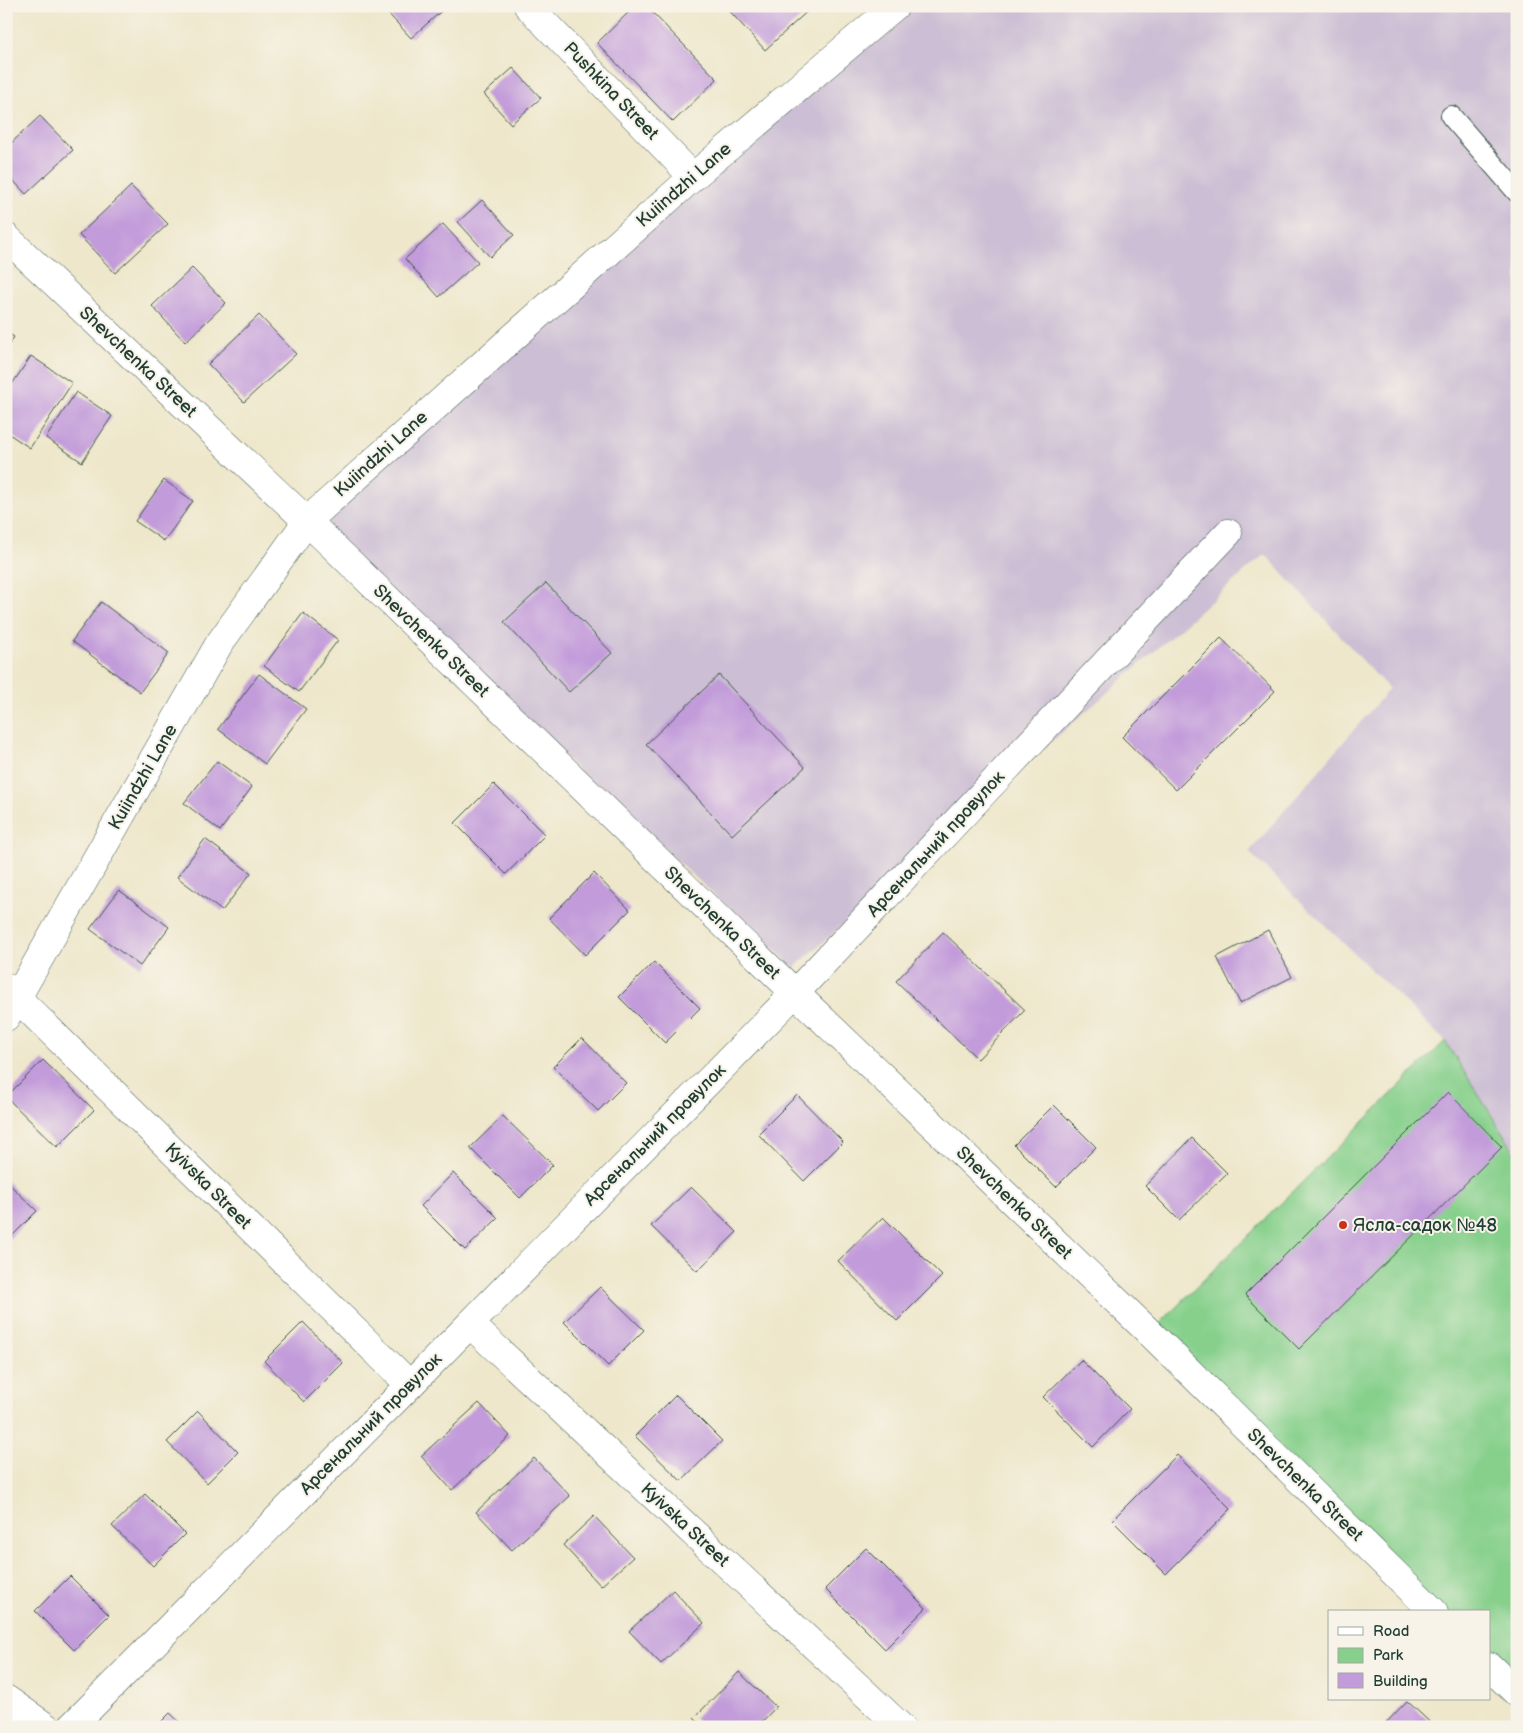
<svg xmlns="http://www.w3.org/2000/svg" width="1523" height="1733" font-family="'Balsamiq Sans',sans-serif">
	<rect width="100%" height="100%" fill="#f7f3e8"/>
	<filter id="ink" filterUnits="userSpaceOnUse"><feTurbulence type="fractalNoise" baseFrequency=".02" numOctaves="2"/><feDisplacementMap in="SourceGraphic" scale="10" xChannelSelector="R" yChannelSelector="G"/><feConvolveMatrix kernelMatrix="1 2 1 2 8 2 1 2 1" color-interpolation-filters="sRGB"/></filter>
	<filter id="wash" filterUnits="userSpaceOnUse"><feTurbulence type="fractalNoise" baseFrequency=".0096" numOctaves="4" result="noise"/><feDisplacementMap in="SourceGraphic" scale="20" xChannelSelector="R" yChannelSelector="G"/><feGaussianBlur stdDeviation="1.12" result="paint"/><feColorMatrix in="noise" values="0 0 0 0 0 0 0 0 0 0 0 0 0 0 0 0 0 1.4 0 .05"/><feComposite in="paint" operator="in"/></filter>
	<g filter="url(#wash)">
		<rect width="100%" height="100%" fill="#eee7cb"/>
		<polygon fill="#ccbed4" points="895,6 1517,6 1517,1693 1489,1612 1150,1333 1445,1041 1249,852 1389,689 1265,554 794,968 307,521"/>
		<polygon fill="#87d08c" stroke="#538660" points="1445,1041 1517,1156 1517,1693 1489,1666 1489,1612 1434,1612 1150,1333"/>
		<g id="blocks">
			<g fill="#c29bda">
				<polygon points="387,6 447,6 411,38 384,9"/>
				<polygon points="635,6 646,6 717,79 673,122 597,43"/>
				<polygon points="725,6 813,6 765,50"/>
				<polygon points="513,68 541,98 511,124 484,94"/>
				<polygon points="40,116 73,150 26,194 6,173 6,148"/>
				<polygon points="131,186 168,224 115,273 79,235"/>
				<polygon points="482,200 514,235 490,257 458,222"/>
				<polygon points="443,224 478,262 439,297 405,259"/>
				<polygon points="192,268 226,303 185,342 152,306"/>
				<polygon points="259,315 296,354 244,402 208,364"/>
				<polygon points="6,332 14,337 6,350"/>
				<polygon points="31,356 72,383 30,448 6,432 6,393"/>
				<polygon points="76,392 112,416 82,462 46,438"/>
				<polygon points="164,480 193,501 164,541 135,521"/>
				<polygon points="546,583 612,653 569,692 504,622"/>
				<polygon points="101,602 169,653 140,692 72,641"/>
				<polygon points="303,613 338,640 299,692 264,666"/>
				<polygon points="1221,638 1275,691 1176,790 1122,737"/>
				<polygon points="259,674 306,709 265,764 218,729"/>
				<polygon points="719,675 805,767 732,835 646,744"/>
				<polygon points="217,761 252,787 220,831 184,803"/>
				<polygon points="494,784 545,835 506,874 455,823"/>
				<polygon points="205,839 251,873 222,911 177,877"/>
				<polygon points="594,873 630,910 585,955 549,918"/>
				<polygon points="119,890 169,927 140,966 90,929"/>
				<polygon points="1268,930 1292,977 1240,1003 1217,957"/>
				<polygon points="943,932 1025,1010 978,1059 896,981"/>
				<polygon points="654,962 700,1008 665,1043 619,997"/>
				<polygon points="582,1038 626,1083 598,1111 553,1067"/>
				<polygon points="43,1060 94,1110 57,1147 6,1097"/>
				<polygon points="1448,1092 1502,1147 1299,1349 1245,1295"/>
				<polygon points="797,1095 843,1142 804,1181 758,1134"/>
				<polygon points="1054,1105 1096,1147 1056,1187 1014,1145"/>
				<polygon points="503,1116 553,1165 520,1198 470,1148"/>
				<polygon points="1192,1138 1227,1173 1179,1220 1145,1186"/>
				<polygon points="453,1173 498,1218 465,1250 421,1206"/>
				<polygon points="6,1181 37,1211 6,1242"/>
				<polygon points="691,1187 737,1232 697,1271 651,1226"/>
				<polygon points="883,1217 942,1276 897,1321 838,1261"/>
				<polygon points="600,1287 644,1330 608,1366 564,1322"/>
				<polygon points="303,1322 343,1363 304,1402 264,1361"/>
				<polygon points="1081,1360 1130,1409 1093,1447 1043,1397"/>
				<polygon points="676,1395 722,1441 681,1481 635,1436"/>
				<polygon points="479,1403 510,1436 452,1490 421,1456"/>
				<polygon points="198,1411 238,1452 207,1483 167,1442"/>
				<polygon points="1177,1455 1231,1509 1166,1574 1112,1520"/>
				<polygon points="534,1458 570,1496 512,1550 476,1512"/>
				<polygon points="145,1494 185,1534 153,1566 112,1526"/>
				<polygon points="594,1516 633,1557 601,1586 563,1545"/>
				<polygon points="866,1548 926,1608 885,1649 825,1589"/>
				<polygon points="70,1576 109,1615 74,1650 35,1611"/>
				<polygon points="673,1590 704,1623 661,1664 629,1631"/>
				<polygon points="739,1672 776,1707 757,1727 703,1727 694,1718"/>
				<polygon points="1407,1701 1435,1727 1382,1727"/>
				<polygon points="170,1713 185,1727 156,1727"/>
			</g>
		</g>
	</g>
	<g filter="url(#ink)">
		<use href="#blocks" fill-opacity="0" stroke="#3e564b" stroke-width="1"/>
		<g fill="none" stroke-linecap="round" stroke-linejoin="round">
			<g stroke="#3e564b" stroke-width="22">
				<polyline id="service" points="1451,116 1517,192"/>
			</g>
			<g stroke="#3e564b" stroke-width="29">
				<g id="minor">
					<polyline points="528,6 693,177"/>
					<polyline points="6,237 307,521 795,993 1150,1333 1434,1612"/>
					<polyline points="6,987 410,1385"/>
					<polyline points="6,1017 219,644 307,521 693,177 895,6"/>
					<polyline points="470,1324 901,1727"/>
					<polyline points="1489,1666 1517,1693"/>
					<polyline points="6,1699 46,1727"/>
					<polyline points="71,1727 410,1385 795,993 1228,533"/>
				</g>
			</g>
			<polyline stroke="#3e564b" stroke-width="3" stroke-dasharray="1 4" stroke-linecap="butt" points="1510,6 1517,13"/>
			<use href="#service" stroke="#fff" stroke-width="20"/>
			<use href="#minor" stroke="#fff" stroke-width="28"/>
		</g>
	</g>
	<circle fill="#c8321e" stroke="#f7f3e8" stroke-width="2" cx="1343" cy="1225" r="5"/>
	<g text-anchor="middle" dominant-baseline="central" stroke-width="4" stroke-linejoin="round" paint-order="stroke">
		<g font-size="18" fill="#1f3d34" stroke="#f7f3e8">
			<text transform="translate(611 91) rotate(46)">Pushkina Street</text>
			<text transform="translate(684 185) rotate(-41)">Kuiindzhi Lane</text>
			<text transform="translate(138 362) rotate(43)">Shevchenka Street</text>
			<text transform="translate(381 454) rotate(-42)">Kuiindzhi Lane</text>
			<text transform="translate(431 641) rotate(44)">Shevchenka Street</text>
			<text transform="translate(143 777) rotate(-60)">Kuiindzhi Lane</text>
			<text transform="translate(936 844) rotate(-47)">Арсенальний провулок</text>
			<text transform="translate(722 923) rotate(44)">Shevchenka Street</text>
			<text transform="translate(655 1135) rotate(-45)">Арсенальний провулок</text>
			<text transform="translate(208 1186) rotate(45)">Kyivska Street</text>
			<text transform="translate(1014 1203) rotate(44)">Shevchenka Street</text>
			<text transform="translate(371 1424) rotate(-45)">Арсенальний провулок</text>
			<text transform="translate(1305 1485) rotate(44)">Shevchenka Street</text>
			<text transform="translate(685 1525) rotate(43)">Kyivska Street</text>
		</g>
		<g font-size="18" fill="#1f3d34" stroke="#f7f3e8" text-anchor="start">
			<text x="1353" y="1225">Ясла-садок №48</text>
		</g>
	</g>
	<rect width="1523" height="1733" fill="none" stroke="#f7f3e8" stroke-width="25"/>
	<rect x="1328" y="1610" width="162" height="90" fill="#f7f3e8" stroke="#a1aaa0"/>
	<rect x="1338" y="1627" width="25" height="8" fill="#ffffff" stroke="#a1aaa0"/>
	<text x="1373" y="1636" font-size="15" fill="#1f3d34">Road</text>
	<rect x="1338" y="1648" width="25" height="15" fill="#87d08c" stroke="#a1aaa0"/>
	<text x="1373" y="1660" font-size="15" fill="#1f3d34">Park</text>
	<rect x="1338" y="1673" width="25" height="15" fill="#c29bda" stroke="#a1aaa0"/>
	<text x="1373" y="1686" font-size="15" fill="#1f3d34">Building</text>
</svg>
